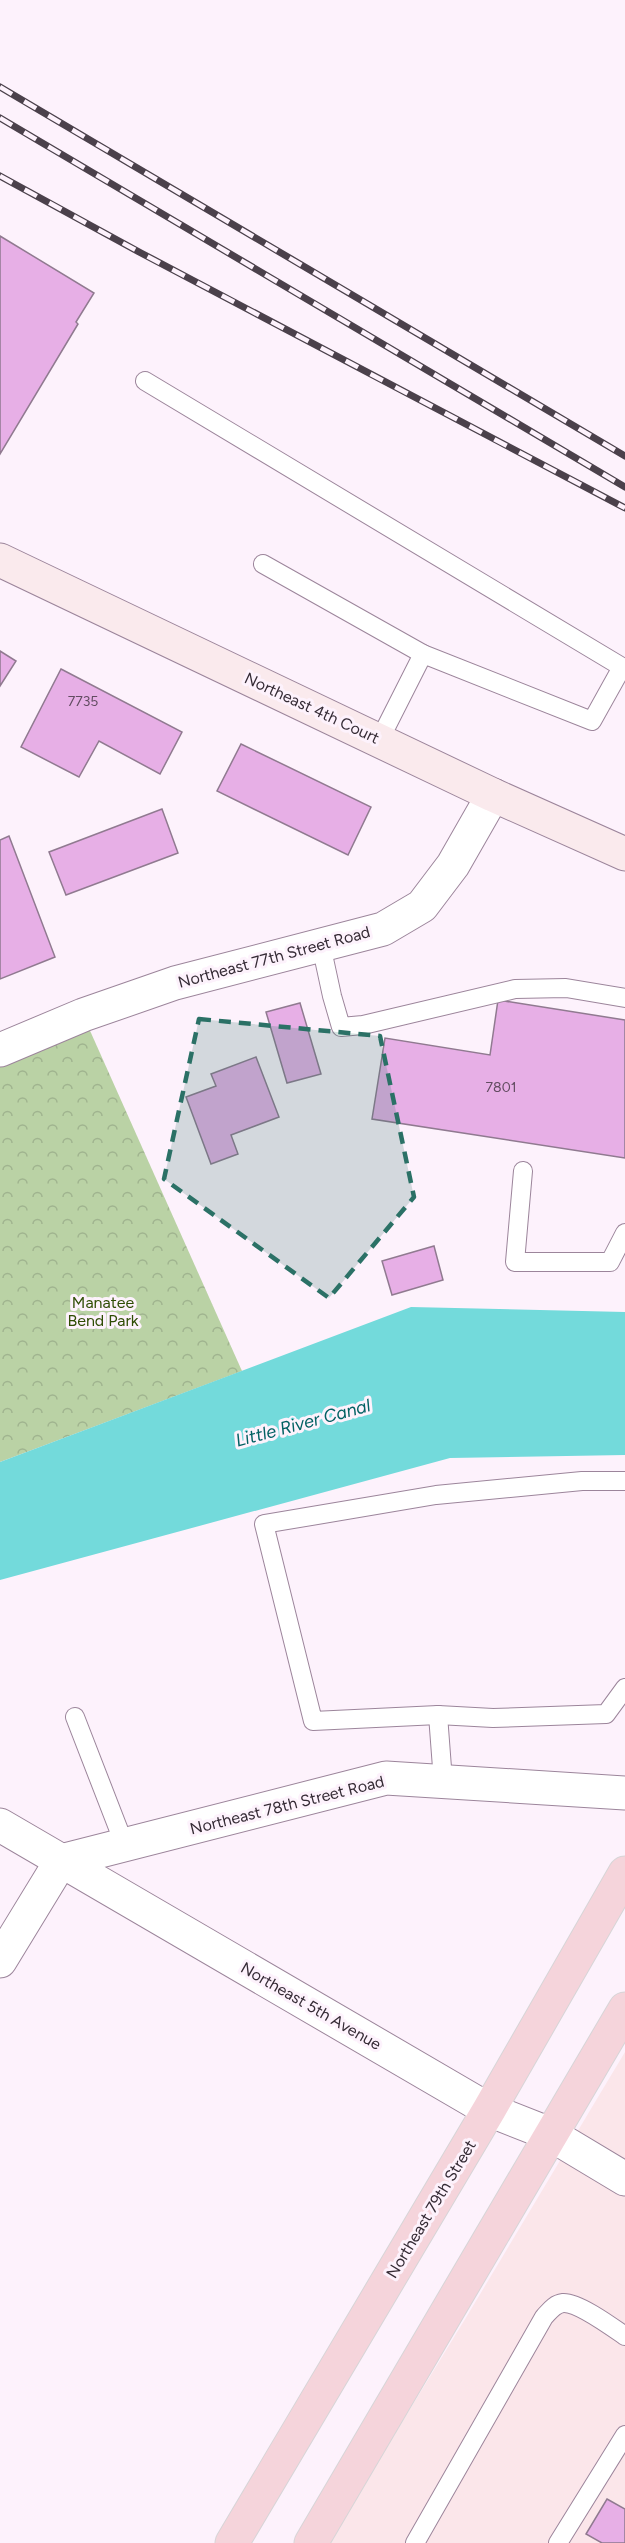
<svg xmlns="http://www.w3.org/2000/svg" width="625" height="2543" font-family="Figtree,sans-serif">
	<defs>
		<pattern id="park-crowns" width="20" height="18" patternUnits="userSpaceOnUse" patternTransform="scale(1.5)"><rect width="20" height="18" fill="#bad2a5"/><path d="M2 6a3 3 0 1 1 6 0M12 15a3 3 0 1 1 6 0" fill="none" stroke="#a0b48f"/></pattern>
	</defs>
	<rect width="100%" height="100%" fill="#fdf2fc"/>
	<polygon fill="#fbe6ea" points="625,2052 625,2543 328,2543 467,2316"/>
	<polygon fill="url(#park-crowns)" points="83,1015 242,1371 0,1462 0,1050"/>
	<polygon fill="#73dadb" points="411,1307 625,1312 625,1455 450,1458 0,1580 0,1462"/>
	<g fill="#e7afe6" stroke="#907a90" stroke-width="1.5">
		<polygon points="0,236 94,293 76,322 78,324 0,454"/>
		<polygon points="0,651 16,661 0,686"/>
		<polygon points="61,669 182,732 160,774 99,741 79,777 21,747"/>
		<polygon points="241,744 371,807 348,855 217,791"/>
		<polygon points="162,809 178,853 66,895 49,852"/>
		<polygon points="9,836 55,957 0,979 0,840"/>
		<polygon points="498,1000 625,1020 625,1158 372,1119 385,1038 490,1055"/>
		<polygon points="300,1003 321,1074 287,1083 266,1012"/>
		<polygon points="256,1057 279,1117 231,1135 238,1154 211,1164 186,1097 216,1086 211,1074"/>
		<polygon points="434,1246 443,1280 392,1295 382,1261"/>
		<polygon points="607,2499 625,2509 625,2543 602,2543 586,2534"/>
	</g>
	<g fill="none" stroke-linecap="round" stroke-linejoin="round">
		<g stroke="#9c859b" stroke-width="20">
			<g id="lane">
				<polyline points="145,381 622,667 592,721 423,654 380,739"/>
				<polyline points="263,564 423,654"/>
				<polyline points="321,945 332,996 341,1027 363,1025 515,989 566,988 625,998"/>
				<polyline points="523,1171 515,1262 610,1262 625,1233"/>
				<polyline points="625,1481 582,1481 436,1495 264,1524 313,1721 438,1715 493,1718 606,1714 625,1688"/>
				<polyline points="438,1715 443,1781"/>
				<polyline points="75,1717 125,1846"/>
				<path d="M415,2543L544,2317C549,2312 554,2304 563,2303C578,2302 612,2327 625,2336"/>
				<polyline points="558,2543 625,2435"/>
			</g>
		</g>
		<g stroke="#9c859b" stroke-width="35">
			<g id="street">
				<polyline points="0,1050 83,1015 175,983 383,929 422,906 453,865 493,795"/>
				<polyline points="0,1825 489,2110 550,2134 625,2179"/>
				<polyline points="0,1961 61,1861 386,1778 625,1793"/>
			</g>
		</g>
		<g stroke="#9c859b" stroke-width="35">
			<polyline id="secondary" points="0,560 493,795 625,854"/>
		</g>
		<g stroke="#d7d5d7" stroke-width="35">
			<g id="primary">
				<polyline points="232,2543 489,2110 625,1873"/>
				<polyline points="311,2543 625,2009"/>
			</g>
		</g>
		<use href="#lane" stroke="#fff" stroke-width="18"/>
		<use href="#street" stroke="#fff" stroke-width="33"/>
		<use href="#secondary" stroke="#faeaed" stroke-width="33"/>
		<use href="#primary" stroke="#f5d4db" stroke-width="33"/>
		<g stroke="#4b414b" stroke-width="7">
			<g id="rail">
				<polyline points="0,87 625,456"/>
				<polyline points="0,118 625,487"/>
				<polyline points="0,176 141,253 625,508"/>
			</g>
		</g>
		<use href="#rail" stroke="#fdf2fc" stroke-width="4.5" stroke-dasharray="14" stroke-linecap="butt"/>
	</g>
	<path fill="#2b7166" fill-opacity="0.2" stroke="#2b7166" stroke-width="4.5" stroke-dasharray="12 8" stroke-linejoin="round" d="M199,1019L380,1036L414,1197L329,1298L164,1179Z"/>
	<g text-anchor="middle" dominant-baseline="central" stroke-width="6" stroke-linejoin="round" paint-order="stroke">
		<g font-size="14" fill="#624c61">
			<text x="83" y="701">7735</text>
			<text x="501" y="1087">7801</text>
		</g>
		<g font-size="16" fill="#352b35" stroke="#fdf2fc">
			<text transform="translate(312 708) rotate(25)">Northeast 4th Court</text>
			<text transform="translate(274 957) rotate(-15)">Northeast 77th Street Road</text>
			<text transform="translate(287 1805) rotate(-14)">Northeast 78th Street Road</text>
			<text transform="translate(311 2006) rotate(30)">Northeast 5th Avenue</text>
			<text transform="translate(431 2209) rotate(-59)">Northeast 79th Street</text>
		</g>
		<g font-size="16" fill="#2f4d04" stroke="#fdf2fc">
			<text x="103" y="1302">Manatee<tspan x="103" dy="18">Bend Park</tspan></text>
		</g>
		<g font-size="18" font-style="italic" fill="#026163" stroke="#fdf2fc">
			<text transform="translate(303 1423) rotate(-15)">Little River Canal</text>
		</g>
	</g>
</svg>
